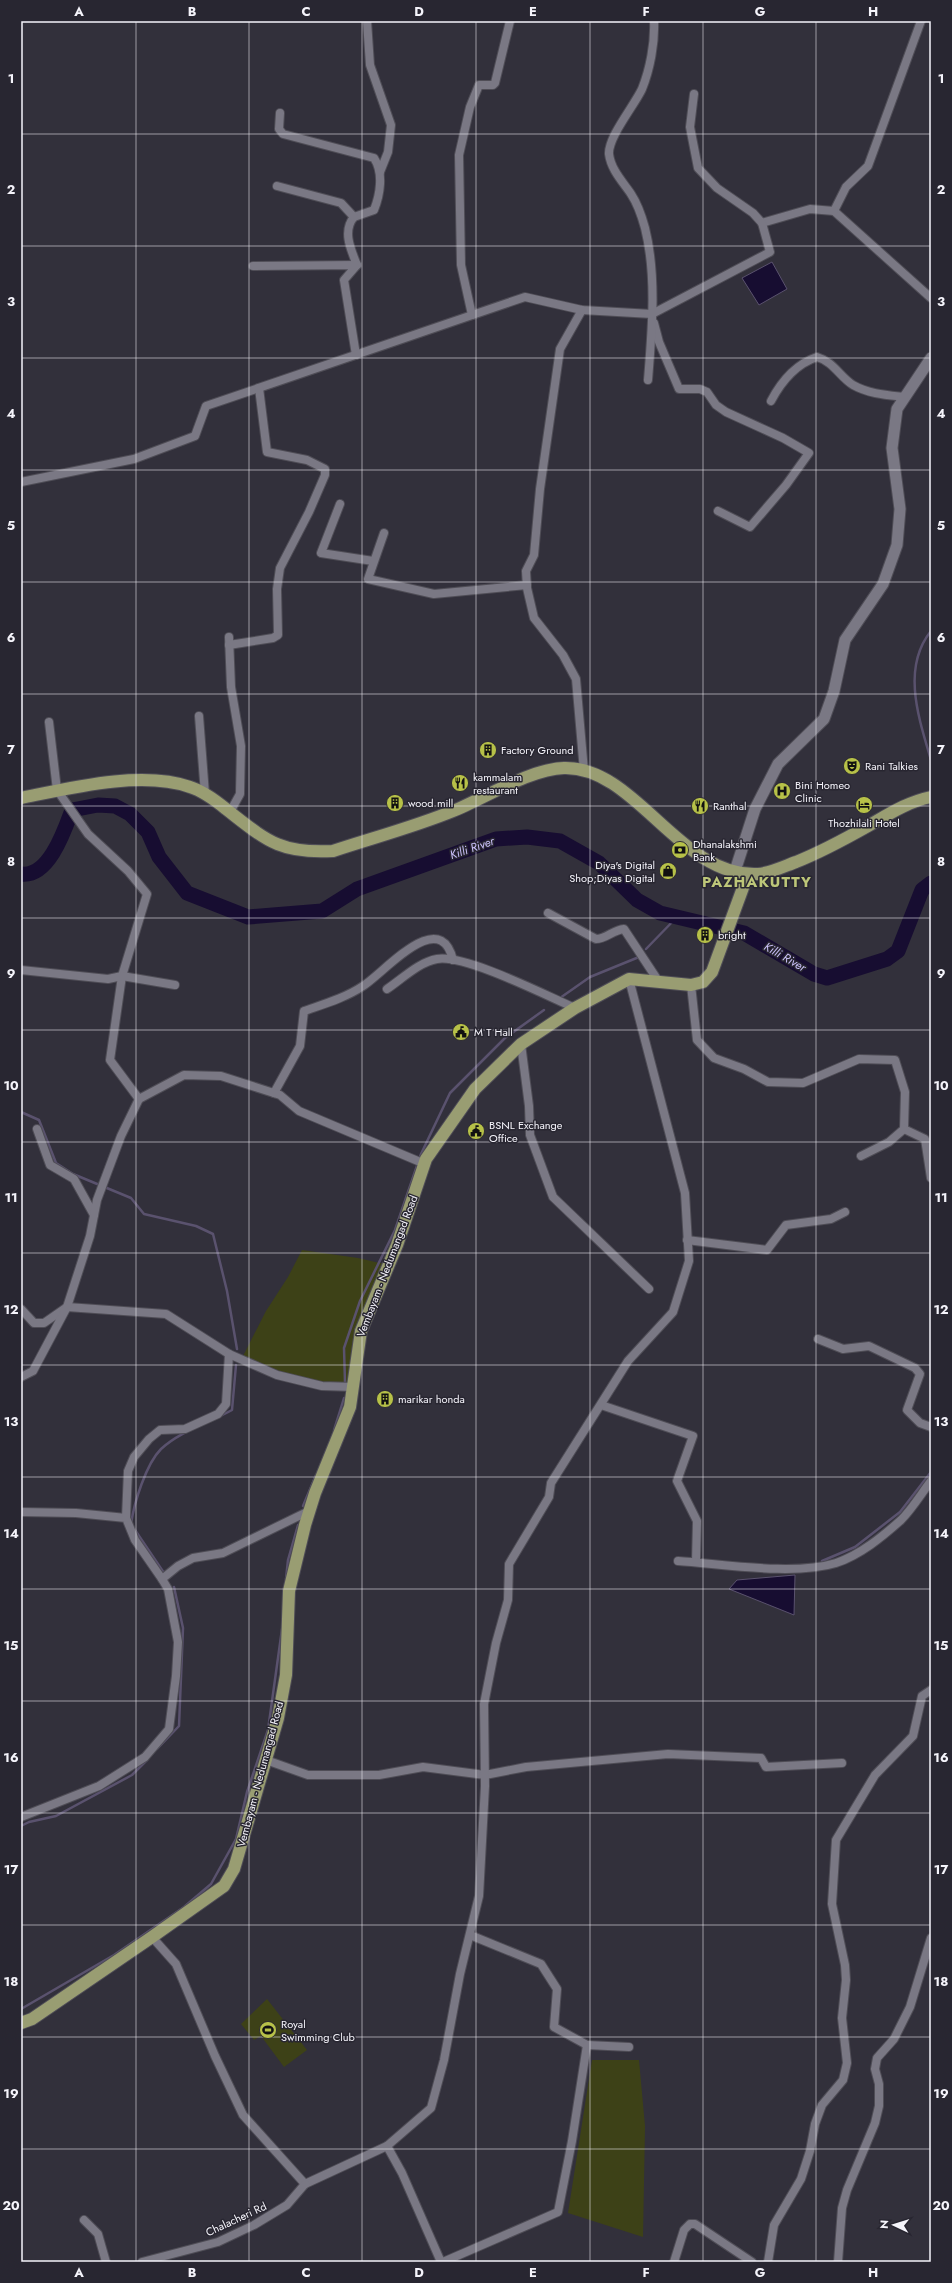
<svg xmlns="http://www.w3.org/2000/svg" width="952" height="2283" font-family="Jost,sans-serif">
	<rect width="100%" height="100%" fill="#32303b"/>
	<g fill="#3d4117">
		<polygon points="302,1250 358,1258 384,1264 370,1316 354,1390 289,1375 243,1356 266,1311 288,1277"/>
		<polygon points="267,1999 307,2050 284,2067 261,2036 254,2040 241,2024"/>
		<polygon points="592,2060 639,2060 645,2126 643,2237 568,2213"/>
	</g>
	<g fill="#170d31" stroke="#5a526e">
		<polygon points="772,262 787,289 759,305 742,278"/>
		<polygon points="795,1575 794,1615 729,1589 737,1580"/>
	</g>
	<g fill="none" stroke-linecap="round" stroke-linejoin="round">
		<g stroke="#5a526e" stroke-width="2.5">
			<path d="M931,631C901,668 919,719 931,760"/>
			<polyline points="646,949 677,917"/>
			<polyline points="560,998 590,977 639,957"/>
			<polyline points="21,1112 39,1120 56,1163 73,1174 131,1198 144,1214 196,1226 213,1234 227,1291 237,1349"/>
			<polyline points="345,1383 344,1348 360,1301 395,1230 421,1154 450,1093 505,1038 544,1010"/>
			<polyline points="334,1430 344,1398"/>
			<polyline points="303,1506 316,1475"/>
			<path d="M131,1524C134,1503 146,1464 161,1449C180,1431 209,1423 232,1410L236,1365"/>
			<polyline points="135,1530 164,1573"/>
			<polyline points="822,1561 855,1547 900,1512 931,1472"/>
			<polyline points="286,1579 288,1560 298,1525"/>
			<polyline points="157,1749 179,1726 183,1628 174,1587"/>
			<polyline points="21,1826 29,1822 56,1816 132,1775 147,1760"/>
			<polyline points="21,2009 114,1955 184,1907 211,1884 236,1839 247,1792 268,1730 282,1629"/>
		</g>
		<path stroke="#170d31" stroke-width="15" d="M21,874C49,878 65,829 72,810L98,805L115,806L130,814L148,832L159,857L187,893L248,917L322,911L357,889L496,839L527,837L560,841L599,863L637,900L660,913L744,933L814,974L827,978L887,959L898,951L922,890L931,883"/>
		<g stroke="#4f4d56" stroke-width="10">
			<g id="street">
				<polyline points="367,21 370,65 391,125 388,152 380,172"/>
				<polyline points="921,21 868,166 846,187 834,211 931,298"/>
				<polyline points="694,94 690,127 698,168 717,188 753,213 762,223 810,209 834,211"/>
				<path d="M280,113L279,129L283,134L374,158C384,173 380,195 374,210L354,217C342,231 351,250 357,265"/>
				<polyline points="277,186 341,203 354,217"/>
				<polyline points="253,266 357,265 344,280 356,355"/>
				<polyline points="582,310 560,349 540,489 534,555 526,571 527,588 534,618 563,655 576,679 584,771"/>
				<polyline points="472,315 461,265 459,155 470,107 479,85 493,85 495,83 510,21"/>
				<polyline points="654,323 659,342 679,389 700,389 707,392 716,405 726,412 783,438 809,453 786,485 750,527 718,511"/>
				<path d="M648,380C652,330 657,276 645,228C642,217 637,203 631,194C623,182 611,170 609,154C608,137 634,106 642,89C650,69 655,43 654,21"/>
				<path d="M771,401C781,382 796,364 817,357C834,362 839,376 853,385C869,394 887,395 905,397"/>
				<polyline points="21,482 134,459 195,436 206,406 525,297 582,310 652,314 770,252 762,223"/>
				<polyline points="340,504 321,553 373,561"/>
				<polyline points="384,533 368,579 434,594 527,585"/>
				<polyline points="229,637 231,687 241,746 240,794 230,812"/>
				<polyline points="229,645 273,638 278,635 277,589 280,568 309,512 325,475 325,469 307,460 267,452 259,388"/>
				<polyline points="199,716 205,794"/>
				<polyline points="49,722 57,790 88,834 128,871 147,894 122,976 110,1060 139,1099"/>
				<path d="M548,913L596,939C606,939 613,930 624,929L659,982"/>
				<polyline points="21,970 108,979 122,976 175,985"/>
				<polyline points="691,985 697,1040 714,1058 744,1069 768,1082 803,1083 859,1059 895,1060 905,1092 904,1129 925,1139 931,1178"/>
				<path d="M387,989C402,979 419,962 437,959C465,954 547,996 575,1008"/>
				<polyline points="521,1044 529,1106 530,1135 553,1197 649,1289"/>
				<path d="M274,1093L300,1046L304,1011C324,1004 345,998 363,986C386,971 440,906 453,960"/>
				<polyline points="37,1129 50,1165 74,1179 94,1215"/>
				<polyline points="861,1156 889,1142 904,1129"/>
				<polyline points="687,1240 767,1250 786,1225 831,1219 845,1212"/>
				<polyline points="21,1309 34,1323 44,1323 67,1307 166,1314 229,1354 277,1375 322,1386 354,1387"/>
				<polyline points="818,1339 843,1349 869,1346 915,1368 920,1374 907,1410 920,1423 931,1427"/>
				<polyline points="21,1377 33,1371 67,1307 90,1236 97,1200 121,1136 139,1099 184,1075 221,1076 280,1095 299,1111 425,1164"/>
				<polyline points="601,1405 693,1436 677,1481 697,1521 696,1562"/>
				<polyline points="21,1512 76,1513 126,1518 135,1540 162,1579"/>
				<polyline points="126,1518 128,1471 134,1457 149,1439 160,1430 185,1429 218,1414 226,1404 229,1354"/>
				<path d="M678,1561C723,1564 794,1576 836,1563C860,1555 882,1537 901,1520C912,1509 921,1494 931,1481"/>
				<polyline points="266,1760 308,1775 379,1775 423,1767 485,1775 526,1767 668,1754 761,1758 766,1767 842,1763"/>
				<polyline points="21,1817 99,1786 145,1757 169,1729 176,1676 178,1642 168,1589 162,1579 178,1566 193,1558 223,1553 309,1511"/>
				<polyline points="470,1935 541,1964 557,1989 554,2027 587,2045"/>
				<polyline points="152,1937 176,1964 215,2056 243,2115 305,2184 387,2146 402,2173 441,2262"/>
				<polyline points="387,2146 431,2108 444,2060 460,1974 479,1896 485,1786 484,1704 496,1643 508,1600 509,1564 549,1497 551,1483 628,1361 673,1312 689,1261 685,1193 629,979"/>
				<polyline points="84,2220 98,2234 106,2262"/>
				<polyline points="142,2262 218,2242 254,2225 287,2205 305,2184"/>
				<polyline points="443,2262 558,2212 572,2141 587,2045 629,2047"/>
				<polyline points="674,2262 684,2230 690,2224 695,2224 752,2262"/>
				<polyline points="768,2262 774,2225 801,2179 810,2151 815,2124 822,2105 843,2080 847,2063 842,2018 846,1980 845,1965 832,1904 836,1840 875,1775 913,1736 922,1696 931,1690"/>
				<polyline points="838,2262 842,2208 847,2190 875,2123 879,2106 879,2084 875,2069 877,2058 894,2039 910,2007 931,1938"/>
			</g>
		</g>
		<g stroke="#4f4d56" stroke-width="13">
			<polyline id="secondary" points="735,871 755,809 778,764 824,719 834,691 845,640 883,584 897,545 900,509 892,448 897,409 931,358"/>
		</g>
		<g stroke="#4f4d56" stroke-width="14">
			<g id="primary">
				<path d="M21,798C70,788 142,770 190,787C203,791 215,800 226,809C266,840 279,854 333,851C372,838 414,827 453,811C485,798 530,769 564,768C636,766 680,878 758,874C771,873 785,866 796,862C821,852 845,839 868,826C889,814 907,802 931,797"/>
				<polyline points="21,2023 32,2019 152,1937 224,1886 234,1869 278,1718 286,1675 289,1591 305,1525 315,1493 350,1407 361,1331 397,1245 426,1159 475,1089 521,1044 575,1008 629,979 691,985 703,982 712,972 748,874"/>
			</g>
		</g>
		<use href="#street" stroke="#7a7884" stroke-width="8"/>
		<use href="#secondary" stroke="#7a7884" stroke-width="11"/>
		<use href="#primary" stroke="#999d72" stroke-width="12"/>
	</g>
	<path fill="none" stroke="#f5f4fb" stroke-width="1" stroke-opacity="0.55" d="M136,21V2262M249,21V2262M362,21V2262M476,21V2262M590,21V2262M703,21V2262M816,21V2262M21,134H931M21,246H931M21,358H931M21,470H931M21,582H931M21,694H931M21,806H931M21,918H931M21,1030H931M21,1142H931M21,1253H931M21,1365H931M21,1477H931M21,1589H931M21,1701H931M21,1813H931M21,1925H931M21,2037H931M21,2149H931"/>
	<defs>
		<g id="building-disc" transform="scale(0.9)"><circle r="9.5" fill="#b7c148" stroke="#282631"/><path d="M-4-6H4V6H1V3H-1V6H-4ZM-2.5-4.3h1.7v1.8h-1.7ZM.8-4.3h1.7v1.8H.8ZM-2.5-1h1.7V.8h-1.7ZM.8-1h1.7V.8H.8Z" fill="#111"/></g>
		<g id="theatre-disc" transform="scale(0.9)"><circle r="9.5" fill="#b7c148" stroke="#282631"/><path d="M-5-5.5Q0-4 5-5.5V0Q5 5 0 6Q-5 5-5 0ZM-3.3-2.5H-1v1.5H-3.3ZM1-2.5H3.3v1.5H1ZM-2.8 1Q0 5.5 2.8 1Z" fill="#111"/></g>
		<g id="restaurant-disc" transform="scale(0.9)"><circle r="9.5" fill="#b7c148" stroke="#282631"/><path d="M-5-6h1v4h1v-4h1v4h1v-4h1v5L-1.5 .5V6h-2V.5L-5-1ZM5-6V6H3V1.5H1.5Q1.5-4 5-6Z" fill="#111"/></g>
		<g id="hospital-disc" transform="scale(0.9)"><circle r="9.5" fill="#b7c148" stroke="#282631"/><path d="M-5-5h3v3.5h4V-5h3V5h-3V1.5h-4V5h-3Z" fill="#111"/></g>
		<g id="hotel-disc" transform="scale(0.9)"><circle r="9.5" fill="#b7c148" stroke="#282631"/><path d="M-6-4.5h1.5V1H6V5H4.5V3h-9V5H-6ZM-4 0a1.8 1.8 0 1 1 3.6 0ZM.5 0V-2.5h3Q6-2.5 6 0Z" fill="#111"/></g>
		<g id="bank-disc" transform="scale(0.9)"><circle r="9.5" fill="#b7c148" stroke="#282631"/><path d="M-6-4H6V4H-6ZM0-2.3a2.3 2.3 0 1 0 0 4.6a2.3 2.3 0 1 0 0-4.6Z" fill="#111"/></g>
		<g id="shop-disc" transform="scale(0.9)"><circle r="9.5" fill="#b7c148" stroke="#282631"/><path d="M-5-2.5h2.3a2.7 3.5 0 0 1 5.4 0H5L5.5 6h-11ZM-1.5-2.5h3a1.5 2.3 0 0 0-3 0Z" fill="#111"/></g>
		<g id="civic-disc" transform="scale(0.9)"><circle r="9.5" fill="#b7c148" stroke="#282631"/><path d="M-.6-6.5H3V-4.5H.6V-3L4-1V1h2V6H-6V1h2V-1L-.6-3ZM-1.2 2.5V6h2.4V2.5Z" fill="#111"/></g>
		<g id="stadium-disc" transform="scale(0.9)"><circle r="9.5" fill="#b7c148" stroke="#282631"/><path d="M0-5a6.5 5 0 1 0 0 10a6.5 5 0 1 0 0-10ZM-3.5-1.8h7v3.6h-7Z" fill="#111"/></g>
	</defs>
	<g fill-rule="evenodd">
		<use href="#building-disc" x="488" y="750"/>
		<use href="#theatre-disc" x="852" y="766"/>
		<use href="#restaurant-disc" x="460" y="783"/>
		<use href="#hospital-disc" x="782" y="791"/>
		<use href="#building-disc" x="395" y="803"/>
		<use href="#hotel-disc" x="864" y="805"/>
		<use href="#restaurant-disc" x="700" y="806"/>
		<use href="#bank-disc" x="680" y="850"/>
		<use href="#shop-disc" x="668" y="871"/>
		<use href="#building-disc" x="705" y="935"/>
		<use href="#civic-disc" x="461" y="1032"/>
		<use href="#civic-disc" x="476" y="1131"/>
		<use href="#building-disc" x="385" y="1399"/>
		<use href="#stadium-disc" x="268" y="2030"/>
	</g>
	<g text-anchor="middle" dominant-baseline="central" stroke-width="3" stroke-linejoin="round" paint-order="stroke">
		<g font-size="11" fill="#f5f4fb" stroke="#282631" text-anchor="start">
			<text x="501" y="750">Factory Ground</text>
			<text x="865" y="766">Rani Talkies</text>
			<text x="473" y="777">kammalam<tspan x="473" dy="13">restaurant</tspan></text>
			<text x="795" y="785">Bini Homeo<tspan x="795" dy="13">Clinic</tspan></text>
			<text x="408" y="803">wood mill</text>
			<text x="713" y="806">Ranthal</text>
			<text x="864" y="823" text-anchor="middle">Thozhilali Hotel</text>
			<text x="693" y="844">Dhanalakshmi<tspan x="693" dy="13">Bank</tspan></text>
			<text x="655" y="865" text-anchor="end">Diya's Digital<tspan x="655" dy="13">Shop;Diyas Digital</tspan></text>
			<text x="718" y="935">bright</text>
			<text x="474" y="1032">M T Hall</text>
			<text x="489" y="1125">BSNL Exchange<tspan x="489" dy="13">Office</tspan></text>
			<text x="398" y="1399">marikar honda</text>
			<text x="281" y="2024">Royal<tspan x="281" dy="13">Swimming Club</tspan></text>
		</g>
		<g font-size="11" fill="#f5f4fb" stroke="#282631">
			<text transform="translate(387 1266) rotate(-69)">Vembayam - Nedumangad Road</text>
			<text transform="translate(260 1774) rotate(-75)">Vembayam - Nedumangad Road</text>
			<text transform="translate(236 2219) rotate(-25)">Chalacheri Rd</text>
		</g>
		<g font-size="12" font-style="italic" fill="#cbc1fa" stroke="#282631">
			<text transform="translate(472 848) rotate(-19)">Killi River</text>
			<text transform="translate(785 957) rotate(30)">Killi River</text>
		</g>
		<g font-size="15" font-weight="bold" letter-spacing="1" fill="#bdc679" stroke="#282631">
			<text x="757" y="882">PAZHAKUTTY</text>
		</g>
	</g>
	<rect width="952" height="2283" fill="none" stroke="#282631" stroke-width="44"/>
	<g transform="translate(894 2225) rotate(274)" stroke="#282631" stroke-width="3" paint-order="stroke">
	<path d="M0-3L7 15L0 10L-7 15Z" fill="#f5f4fb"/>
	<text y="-6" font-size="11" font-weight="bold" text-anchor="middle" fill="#f5f4fb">N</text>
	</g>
	<rect x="22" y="22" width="908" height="2239" fill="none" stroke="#f5f4fb" stroke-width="1.5"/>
	<g font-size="13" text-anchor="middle" font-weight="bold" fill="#f5f4fb">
		<text x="79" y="16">A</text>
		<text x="192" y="16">B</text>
		<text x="306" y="16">C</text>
		<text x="419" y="16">D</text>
		<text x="533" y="16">E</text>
		<text x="646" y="16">F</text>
		<text x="760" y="16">G</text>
		<text x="873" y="16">H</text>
		<text x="11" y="83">1</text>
		<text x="941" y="83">1</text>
		<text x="11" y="194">2</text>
		<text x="941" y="194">2</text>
		<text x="11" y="306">3</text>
		<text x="941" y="306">3</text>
		<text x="11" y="418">4</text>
		<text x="941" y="418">4</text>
		<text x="11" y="530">5</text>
		<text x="941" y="530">5</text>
		<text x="11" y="642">6</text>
		<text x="941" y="642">6</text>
		<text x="11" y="754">7</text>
		<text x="941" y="754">7</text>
		<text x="11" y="866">8</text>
		<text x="941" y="866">8</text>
		<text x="11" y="978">9</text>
		<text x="941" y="978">9</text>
		<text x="11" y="1090">10</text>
		<text x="941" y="1090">10</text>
		<text x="11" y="1202">11</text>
		<text x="941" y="1202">11</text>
		<text x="11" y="1314">12</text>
		<text x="941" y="1314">12</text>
		<text x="11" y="1426">13</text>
		<text x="941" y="1426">13</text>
		<text x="11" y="1538">14</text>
		<text x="941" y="1538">14</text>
		<text x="11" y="1650">15</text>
		<text x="941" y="1650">15</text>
		<text x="11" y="1762">16</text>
		<text x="941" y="1762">16</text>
		<text x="11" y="1874">17</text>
		<text x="941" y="1874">17</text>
		<text x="11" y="1986">18</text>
		<text x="941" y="1986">18</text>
		<text x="11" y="2098">19</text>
		<text x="941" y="2098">19</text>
		<text x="11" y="2210">20</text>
		<text x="941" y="2210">20</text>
		<text x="79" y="2277">A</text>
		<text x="192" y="2277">B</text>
		<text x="306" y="2277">C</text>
		<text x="419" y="2277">D</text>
		<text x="533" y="2277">E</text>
		<text x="646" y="2277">F</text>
		<text x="760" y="2277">G</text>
		<text x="873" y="2277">H</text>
	</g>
</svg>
